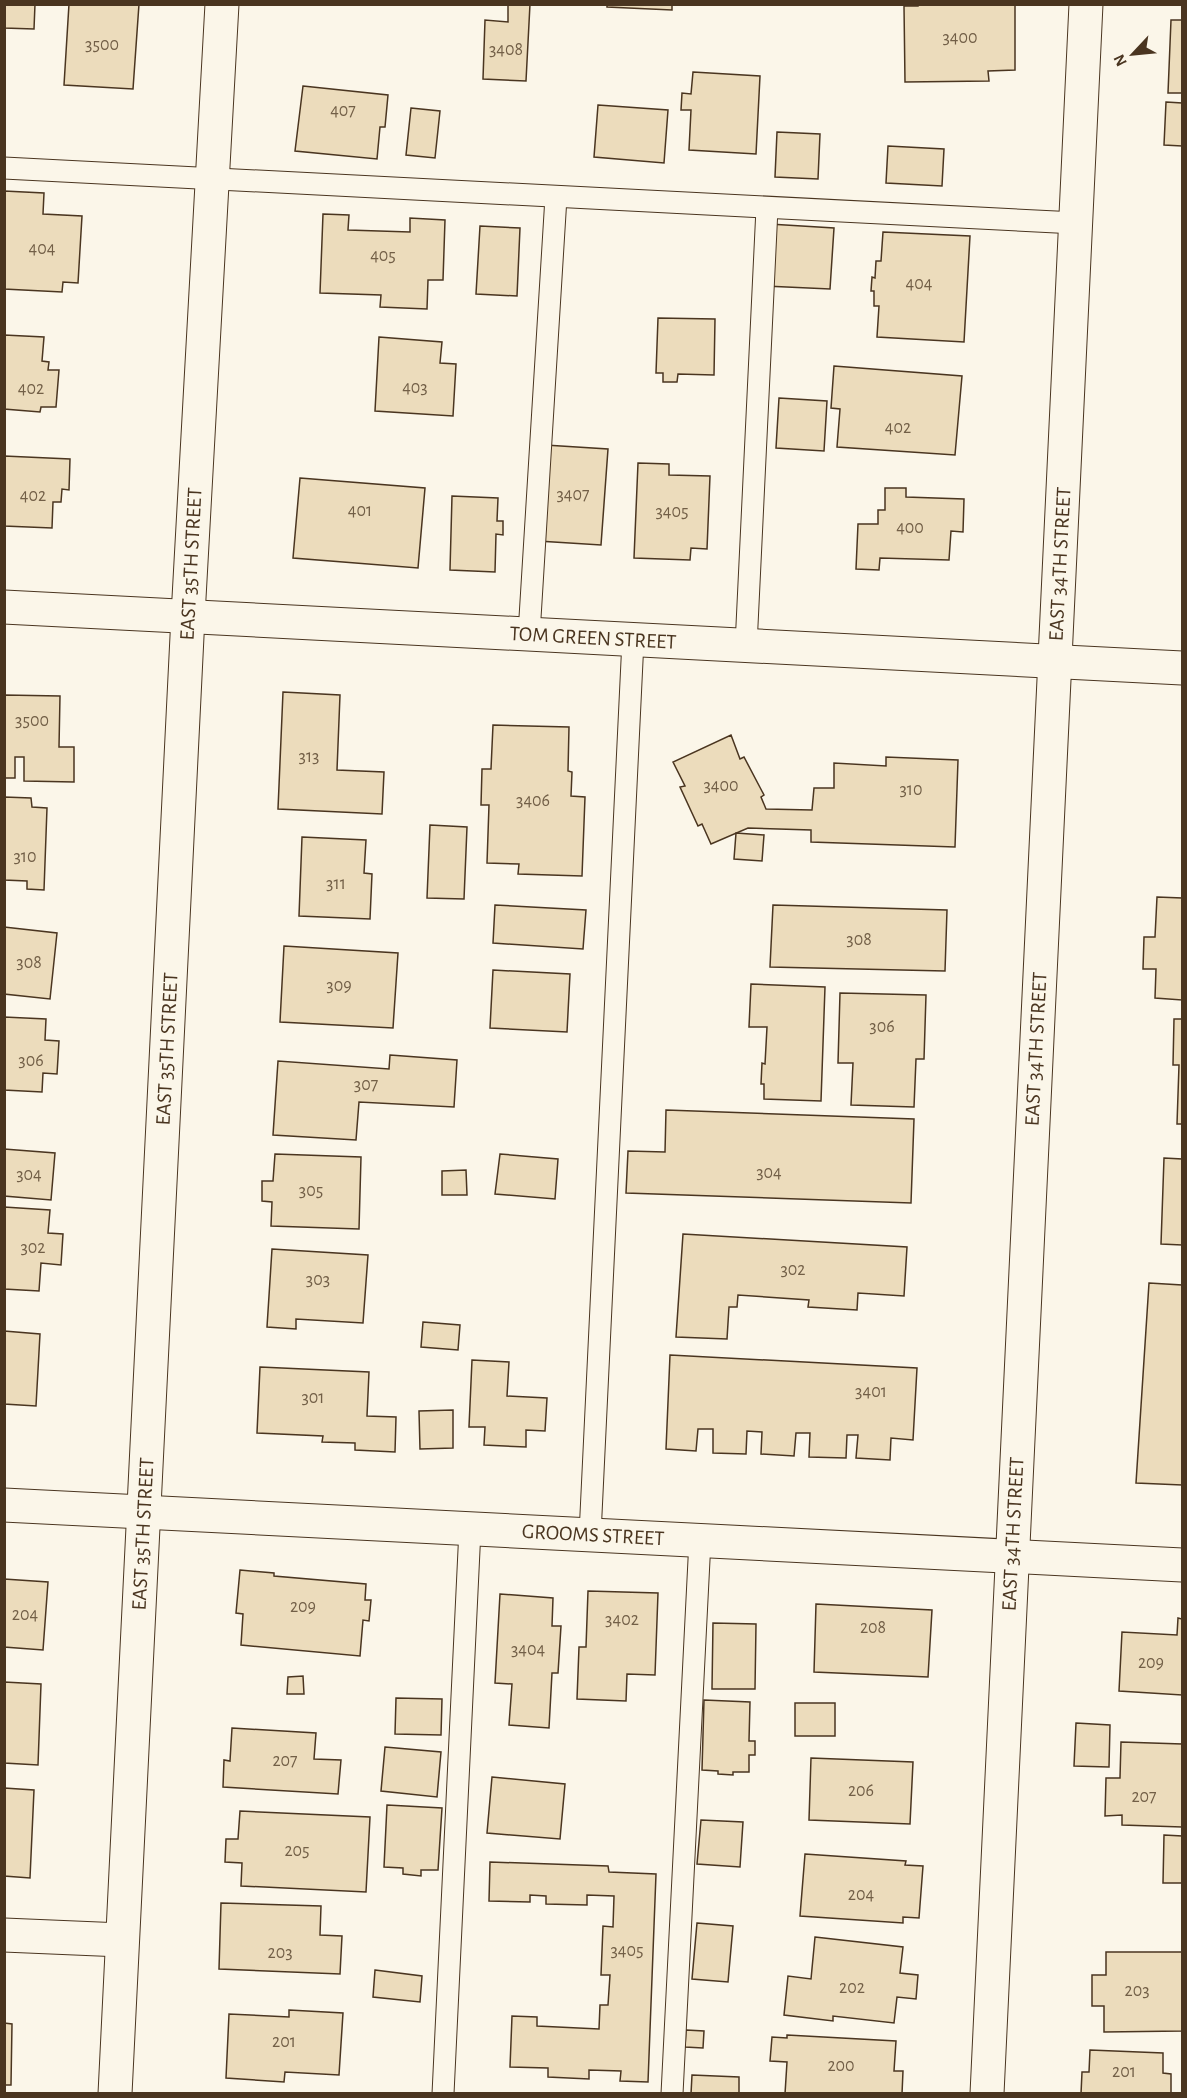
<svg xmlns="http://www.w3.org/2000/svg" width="1187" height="2098" font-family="'Alegreya Sans',sans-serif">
	<rect width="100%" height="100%" fill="#fbf6e9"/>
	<g fill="#ecdcbc" stroke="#4a3520" stroke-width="1.5">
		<polygon points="4,4 35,4 34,29 4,28"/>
		<polygon points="69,4 139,4 133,89 64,85"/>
		<polygon points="508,4 530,4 526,81 483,79 485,20 508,22"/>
		<polygon points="607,4 672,4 672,10 607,7"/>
		<polygon points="918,4 1015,5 1015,70 988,71 989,81 905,82 904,6 918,6"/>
		<polygon points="1171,20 1182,20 1182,93 1168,93"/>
		<polygon points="693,72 760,76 756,154 689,150 691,110 681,110 682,93 691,94"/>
		<polygon points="303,86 388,95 385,127 380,127 377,159 295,151"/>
		<polygon points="1166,102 1182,103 1182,146 1164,145"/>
		<polygon points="598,105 668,110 664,163 594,157"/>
		<polygon points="411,108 440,111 435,158 406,155"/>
		<polygon points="777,132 820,134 818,179 775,177"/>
		<polygon points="888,146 944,149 942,186 886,183"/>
		<polygon points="4,191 44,193 43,214 82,216 78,283 63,282 62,292 4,289"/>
		<polygon points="323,214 349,215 348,230 410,232 410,218 445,220 443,280 428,280 427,309 380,307 381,295 320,293"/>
		<polygon points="769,224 834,228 830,289 765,286"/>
		<polygon points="480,226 520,228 517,296 476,294"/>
		<polygon points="883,232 970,236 964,342 877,337 879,306 874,306 874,291 871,291 872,277 875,278 876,261 881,261"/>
		<polygon points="658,318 715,319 714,375 678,374 677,382 663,382 663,373 656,373"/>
		<polygon points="4,335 44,337 42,361 49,362 48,370 59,370 56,407 41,407 40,412 4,409"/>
		<polygon points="379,337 442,342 440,363 456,364 453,416 375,411"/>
		<polygon points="834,366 962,376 955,455 837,447 840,409 831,408"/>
		<polygon points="779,398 827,401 824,451 776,448"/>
		<polygon points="545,445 608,449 601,545 538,541"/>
		<polygon points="4,456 70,459 69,490 62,489 61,502 53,502 52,528 4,526"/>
		<polygon points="638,463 669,464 669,475 710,476 707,549 691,548 690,560 634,558"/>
		<polygon points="300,478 425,488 418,568 293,558"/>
		<polygon points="885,488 906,488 906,497 964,499 963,532 951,531 949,560 880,558 879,570 856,569 858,524 878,524 878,510 885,510"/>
		<polygon points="452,496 498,498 497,521 503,521 503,535 496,534 495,572 450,570"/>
		<polygon points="283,692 340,695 337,770 384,772 382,814 278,809"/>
		<polygon points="4,695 60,696 59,747 74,747 74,782 24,781 24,757 15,757 15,778 4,778"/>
		<polygon points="493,725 569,727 568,771 572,772 571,796 585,797 582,876 518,874 519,864 487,863 489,805 481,805 482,769 491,769"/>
		<polygon points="731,735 740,759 744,757 764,795 761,797 766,809 812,810 814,788 834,788 834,763 886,766 886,757 958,760 955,847 811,842 811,830 748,828 711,844 702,824 698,826 680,787 685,786 673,762"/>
		<polygon points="4,797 31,798 32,807 47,808 44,890 27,889 27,881 4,880"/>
		<polygon points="430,825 467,827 464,899 427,898"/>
		<polygon points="736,833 764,835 762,861 734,859"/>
		<polygon points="302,837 366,840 364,873 372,874 370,919 299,916"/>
		<polygon points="1157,897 1182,898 1182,1000 1155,998 1156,969 1143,969 1144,937 1155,937"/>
		<polygon points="495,905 586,910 583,949 493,943"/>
		<polygon points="773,905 947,910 945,971 770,967"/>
		<polygon points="4,927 57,933 50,999 4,994"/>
		<polygon points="284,946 398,953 393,1028 280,1022"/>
		<polygon points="493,970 570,974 567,1032 490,1028"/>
		<polygon points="751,984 825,987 821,1101 764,1099 764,1084 761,1084 762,1063 765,1064 767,1027 749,1027"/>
		<polygon points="840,993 926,995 924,1059 916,1059 914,1107 851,1105 853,1063 838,1063"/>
		<polygon points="4,1017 46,1019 45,1040 59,1041 57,1074 43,1073 42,1092 4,1090"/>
		<polygon points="1174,1019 1182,1019 1182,1124 1177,1124 1179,1065 1173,1065"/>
		<polygon points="390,1055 457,1060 454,1107 359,1102 356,1140 273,1135 278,1061 389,1069"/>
		<polygon points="666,1110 914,1119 911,1203 626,1193 628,1151 665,1152"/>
		<polygon points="4,1149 55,1153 51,1200 4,1196"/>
		<polygon points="275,1154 361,1157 359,1229 271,1226 272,1202 262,1201 262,1181 273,1181"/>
		<polygon points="500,1154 558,1159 555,1199 495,1194"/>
		<polygon points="1164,1158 1182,1159 1182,1245 1161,1244"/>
		<polygon points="466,1170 467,1195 442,1195 442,1171"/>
		<polygon points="4,1207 50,1210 48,1233 63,1234 61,1265 41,1263 39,1291 4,1289"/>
		<polygon points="683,1234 907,1247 904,1296 858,1293 857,1310 808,1307 809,1300 738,1295 737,1307 729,1307 727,1339 676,1337"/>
		<polygon points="272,1249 368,1255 363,1323 296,1319 296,1329 267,1327"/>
		<polygon points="1149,1283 1182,1285 1182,1485 1136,1483"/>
		<polygon points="423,1322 460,1325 458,1350 421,1347"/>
		<polygon points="4,1331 40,1334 36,1406 4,1404"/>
		<polygon points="670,1355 917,1368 913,1440 891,1438 890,1460 856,1458 858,1435 847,1435 846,1458 809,1457 810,1433 796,1433 794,1456 761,1454 762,1432 747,1431 746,1454 713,1453 713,1429 698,1429 696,1451 666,1449"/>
		<polygon points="472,1360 509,1362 507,1396 547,1398 545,1431 526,1430 526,1447 484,1445 485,1427 469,1427"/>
		<polygon points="260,1367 369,1372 367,1416 396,1417 395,1452 355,1450 355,1443 322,1442 323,1436 257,1433"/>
		<polygon points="453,1410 453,1448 420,1449 419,1411"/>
		<polygon points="240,1570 274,1573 274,1576 366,1584 365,1600 371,1600 369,1621 363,1620 360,1656 241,1645 243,1614 236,1613"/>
		<polygon points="4,1579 48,1582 43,1650 4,1647"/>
		<polygon points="588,1591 658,1593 655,1675 627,1674 626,1701 577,1699 579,1647 586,1647"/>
		<polygon points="500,1594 553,1598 552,1626 561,1626 558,1673 552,1673 549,1728 509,1725 512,1684 495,1683"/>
		<polygon points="816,1604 932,1610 928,1677 814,1672"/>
		<polygon points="1178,1618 1182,1619 1182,1695 1119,1691 1122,1632 1177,1635"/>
		<polygon points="713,1623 756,1624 755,1689 712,1689"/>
		<polygon points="303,1676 304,1694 287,1694 288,1677"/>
		<polygon points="4,1682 41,1684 38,1765 4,1763"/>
		<polygon points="396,1698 442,1699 441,1735 395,1734"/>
		<polygon points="704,1700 750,1702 749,1741 755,1741 755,1755 749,1755 749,1772 733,1772 733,1775 718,1774 718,1771 702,1770"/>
		<rect x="795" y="1703" width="40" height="33"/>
		<polygon points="1076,1723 1110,1725 1109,1767 1074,1766"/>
		<polygon points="232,1728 316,1733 314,1759 341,1760 338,1794 223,1787 224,1760 230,1761"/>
		<polygon points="1121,1742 1182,1744 1182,1827 1122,1825 1122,1815 1105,1816 1106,1778 1120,1778"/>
		<polygon points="385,1747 441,1752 437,1797 381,1791"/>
		<polygon points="811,1758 913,1762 910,1824 809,1820"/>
		<polygon points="492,1777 565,1784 560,1839 487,1833"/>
		<polygon points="4,1788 34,1790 30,1878 4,1876"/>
		<polygon points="387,1805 442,1808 438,1870 421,1870 421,1876 403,1874 403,1868 384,1867"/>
		<polygon points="240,1811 370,1817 366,1892 241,1886 242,1863 225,1862 226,1839 238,1839"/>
		<polygon points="701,1820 743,1822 740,1867 697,1864"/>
		<polygon points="1164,1835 1182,1836 1182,1883 1163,1883"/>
		<polygon points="805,1854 906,1861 905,1865 923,1866 919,1918 903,1917 903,1923 800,1916"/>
		<polygon points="490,1862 608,1866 609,1872 656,1874 648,2082 620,2081 621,2071 589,2070 589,2079 548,2077 548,2068 510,2067 512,2016 537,2017 537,2026 599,2029 600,2005 608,2005 610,1975 601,1975 603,1926 613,1927 614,1896 587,1895 587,1905 546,1904 546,1896 530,1895 530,1902 489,1901"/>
		<polygon points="221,1903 321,1906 320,1935 342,1936 340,1974 219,1969"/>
		<polygon points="697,1923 733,1926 728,1982 692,1979"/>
		<polygon points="815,1937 903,1947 900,1973 918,1975 916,1999 897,1997 894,2023 833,2016 833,2021 784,2015 788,1976 811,1979"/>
		<polygon points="1106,1952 1182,1952 1182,2031 1104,2032 1104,2006 1092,2006 1092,1975 1106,1975"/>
		<polygon points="375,1970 422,1976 420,2002 373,1997"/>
		<polygon points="289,2010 343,2013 339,2075 285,2072 284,2082 226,2078 229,2014 289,2017"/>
		<polygon points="4,2023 12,2024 11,2085 4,2085"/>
		<polygon points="686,2030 704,2031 703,2048 685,2047"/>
		<polygon points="787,2035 896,2041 894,2071 903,2071 902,2094 785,2094 787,2062 770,2061 772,2037 787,2038"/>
		<polygon points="1090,2050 1163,2053 1163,2073 1171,2074 1171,2094 1081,2094 1082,2072 1089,2072"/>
		<polygon points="692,2075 739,2077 739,2094 691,2094"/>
	</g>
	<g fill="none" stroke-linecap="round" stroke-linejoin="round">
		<g stroke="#4a3520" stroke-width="23">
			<g id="service">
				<polyline points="4,168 1076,223"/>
				<polyline points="529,634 556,197"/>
				<polyline points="746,646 767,208"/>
				<polyline points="590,1535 633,640"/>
				<polyline points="443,2094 470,1529"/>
				<polyline points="672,2094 700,1540"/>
			</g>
		</g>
		<g stroke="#4a3520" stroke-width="35">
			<g id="minor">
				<polyline points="4,607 1182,668"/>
				<polyline points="4,1505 1182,1565"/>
				<polyline points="4,1935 122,1940"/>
				<polyline points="115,2094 188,616 222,4"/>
				<polyline points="987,2094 1086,4"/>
			</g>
		</g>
		<use href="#service" stroke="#fbf6e9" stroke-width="21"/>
		<use href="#minor" stroke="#fbf6e9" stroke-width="33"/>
	</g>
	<g text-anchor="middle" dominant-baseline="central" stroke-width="4.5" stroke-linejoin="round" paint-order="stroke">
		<g font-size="18" fill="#725f47">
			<text x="960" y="38">3400</text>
			<text x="102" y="45">3500</text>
			<text x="506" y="50">3408</text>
			<text x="343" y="111">407</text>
			<text x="42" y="249">404</text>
			<text x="383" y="256">405</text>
			<text x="919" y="284">404</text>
			<text x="415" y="388">403</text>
			<text x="31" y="389">402</text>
			<text x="898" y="428">402</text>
			<text x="573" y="495">3407</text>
			<text x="33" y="496">402</text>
			<text x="360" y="511">401</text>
			<text x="672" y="512">3405</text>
			<text x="910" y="528">400</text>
			<text x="32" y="721">3500</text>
			<text x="309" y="757">313</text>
			<text x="721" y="786">3400</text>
			<text x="911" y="790">310</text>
			<text x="533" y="801">3406</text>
			<text x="25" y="857">310</text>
			<text x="336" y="884">311</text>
			<text x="859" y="940">308</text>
			<text x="29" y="963">308</text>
			<text x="339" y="986">309</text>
			<text x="882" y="1027">306</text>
			<text x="31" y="1061">306</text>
			<text x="366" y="1085">307</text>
			<text x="769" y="1173">304</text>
			<text x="29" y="1175">304</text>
			<text x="311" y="1191">305</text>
			<text x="33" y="1248">302</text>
			<text x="793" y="1270">302</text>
			<text x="318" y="1280">303</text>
			<text x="871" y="1392">3401</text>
			<text x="313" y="1398">301</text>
			<text x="303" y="1607">209</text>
			<text x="25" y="1615">204</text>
			<text x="622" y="1620">3402</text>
			<text x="873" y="1628">208</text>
			<text x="528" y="1650">3404</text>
			<text x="1151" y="1663">209</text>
			<text x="285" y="1761">207</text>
			<text x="861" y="1791">206</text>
			<text x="1144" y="1797">207</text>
			<text x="297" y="1851">205</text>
			<text x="861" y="1895">204</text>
			<text x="627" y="1951">3405</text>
			<text x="280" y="1953">203</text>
			<text x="852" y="1988">202</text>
			<text x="1137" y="1991">203</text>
			<text x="284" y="2042">201</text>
			<text x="841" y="2066">200</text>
			<text x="1124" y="2072">201</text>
		</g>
		<g font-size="21" fill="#4a3520" stroke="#fbf6e9">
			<text transform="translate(191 564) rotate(-87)">EAST 35TH STREET</text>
			<text transform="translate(1060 564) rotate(-87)">EAST 34TH STREET</text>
			<text transform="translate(593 638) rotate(3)">TOM GREEN STREET</text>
			<text transform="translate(167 1049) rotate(-87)">EAST 35TH STREET</text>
			<text transform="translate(1036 1049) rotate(-87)">EAST 34TH STREET</text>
			<text transform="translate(143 1534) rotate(-87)">EAST 35TH STREET</text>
			<text transform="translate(1013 1534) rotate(-87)">EAST 34TH STREET</text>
			<text transform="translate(593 1535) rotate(3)">GROOMS STREET</text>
		</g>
	</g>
	<rect width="1187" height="2098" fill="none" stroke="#4a3520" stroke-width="12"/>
	<g transform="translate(1133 54) rotate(244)" stroke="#fbf6e9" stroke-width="4.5" paint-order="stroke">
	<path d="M0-4.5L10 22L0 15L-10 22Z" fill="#4a3520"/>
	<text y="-9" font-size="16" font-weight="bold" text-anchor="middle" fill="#4a3520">N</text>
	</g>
</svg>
